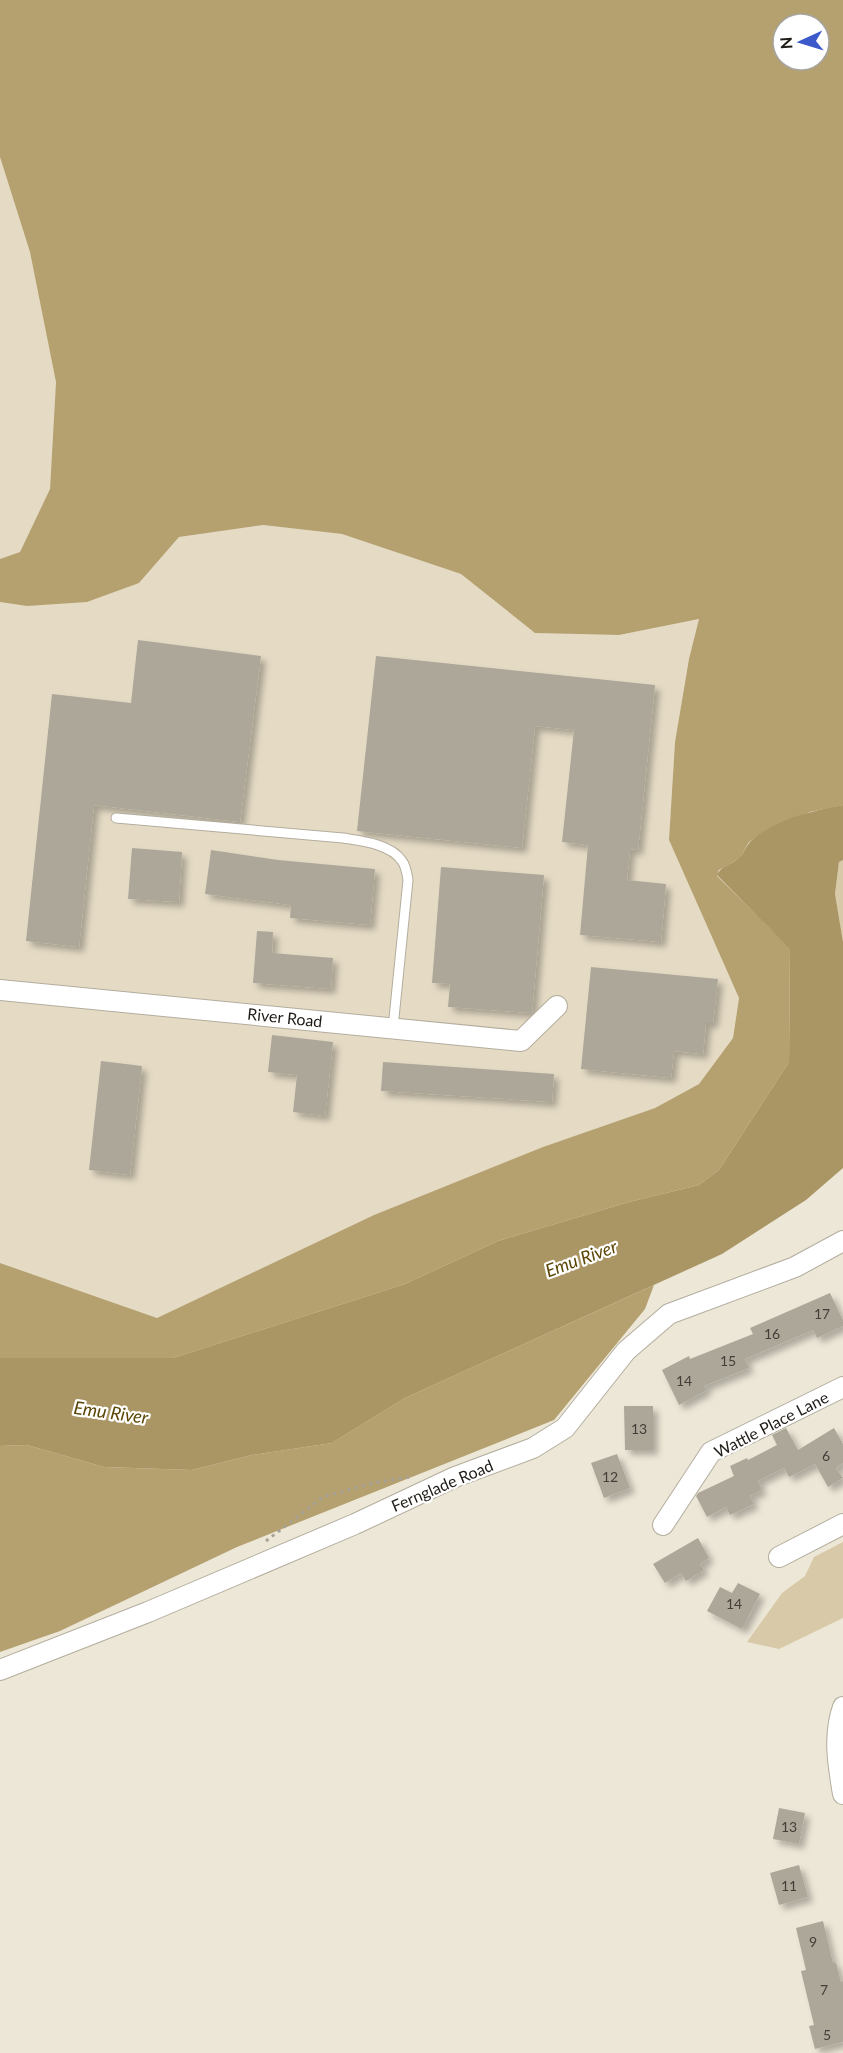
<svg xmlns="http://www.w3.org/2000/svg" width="843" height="2053" font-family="Lato,sans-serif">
	<defs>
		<filter id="shadow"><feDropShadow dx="5" dy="5" stdDeviation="3" flood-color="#0004"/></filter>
	</defs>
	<rect width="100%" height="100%" fill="#ede7d7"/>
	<g fill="#e5dbc5">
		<polygon points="0,156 32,257 56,382 50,489 20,552 0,559"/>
		<polygon points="263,525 342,534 461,574 535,633 619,635 700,619 689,659 675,742 669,840 739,998 733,1038 699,1084 655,1108 543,1147 374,1215 157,1318 0,1263 0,602 27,606 139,583 179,537"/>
	</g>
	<g fill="#d8caa8">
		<polygon points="843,860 843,942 835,894 839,862"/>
		<polygon points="843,1542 843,1618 779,1649 747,1642 782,1593 805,1576 814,1557"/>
	</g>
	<g fill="#b5a170" fill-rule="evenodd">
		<path d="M0,0H843V805L810,812L762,833L749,842L740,858L719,870L717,876L790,948L789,1062L719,1170L699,1185L629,1202L498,1241L405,1284L173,1358H0V1263L157,1318L374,1215L543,1147L655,1108L699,1084L733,1038L739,998L669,840L675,742L689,659L699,619L619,635L535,633L461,574L342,534L263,525L179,537L139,583L87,602L27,606L0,602V559L20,552L50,489L56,382L30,252L0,157ZM783,24H819V60H783Z"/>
		<polygon points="654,1285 645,1309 554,1420 237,1547 60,1631 0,1652 0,1446 27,1445 104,1467 192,1470 252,1455 332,1443 405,1398"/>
	</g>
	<path fill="#aa9665" d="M843,805V860L839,862L835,894L843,942V1168L806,1200L722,1254L405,1398L332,1443L252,1455L192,1470L104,1467L27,1445L0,1446V1358H173L405,1284L498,1241L629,1202L699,1185L719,1170L789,1062L790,949L717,875C721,866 730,865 738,859C744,854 746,845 752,840C776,819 812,811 843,805Z"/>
	<g fill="#ada799" filter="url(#shadow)">
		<polygon points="138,640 261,656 240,822 94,805 79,947 26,941 52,694 131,703"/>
		<polygon points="376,656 655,685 638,850 630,849 627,880 666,884 661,942 580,935 588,845 562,842 574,730 535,726 522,848 357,831"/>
		<polygon points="132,848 182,852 179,902 128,899"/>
		<polygon points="211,850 278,860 375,869 370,925 290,918 291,905 205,894"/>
		<polygon points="441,867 544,875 532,1013 448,1007 450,984 432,983"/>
		<polygon points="257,931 273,932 272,953 333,958 331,989 253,983"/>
		<polygon points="591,967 718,979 713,1023 706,1023 703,1054 674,1051 671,1078 581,1069"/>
		<polygon points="272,1035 333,1042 325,1116 293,1112 297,1075 268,1072"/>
		<polygon points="101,1061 142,1066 130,1175 89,1170"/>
		<polygon points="383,1062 554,1074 552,1102 381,1091"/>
		<polygon points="830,1293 843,1320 843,1326 817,1338 813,1330 745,1359 749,1368 704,1386 707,1390 679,1405 662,1370 689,1356 690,1359 753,1334 750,1328"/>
		<polygon points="624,1406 653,1406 653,1450 625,1450"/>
		<polygon points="786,1428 798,1450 834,1428 843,1444 843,1463 836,1468 843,1478 828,1487 815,1464 789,1477 784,1468 758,1481 762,1490 750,1496 754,1504 730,1515 726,1507 707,1517 696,1496 698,1493 734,1476 730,1466 747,1458 748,1460 777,1445 772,1435"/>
		<polygon points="617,1454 630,1488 604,1498 591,1463"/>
		<polygon points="698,1538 709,1558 700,1564 704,1570 686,1581 681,1573 665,1583 653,1564"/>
		<polygon points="738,1583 760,1594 742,1629 707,1611 720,1587 732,1593"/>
		<polygon points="779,1808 805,1813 799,1844 773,1839"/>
		<polygon points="799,1865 808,1897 779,1905 770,1873"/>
		<polygon points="823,1921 833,1963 836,1963 841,1982 843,1981 843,2042 815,2049 809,2026 814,2025 801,1971 806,1970 796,1928"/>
	</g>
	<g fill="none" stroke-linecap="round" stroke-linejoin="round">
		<g stroke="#b3ad9e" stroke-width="11">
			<path id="lane" d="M116,818L343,838C361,841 391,844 402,861C406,866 407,874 408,880L393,1028"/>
		</g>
		<g stroke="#b3ad9e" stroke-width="22">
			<g id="street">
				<polyline points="0,990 521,1041 557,1006"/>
				<polyline points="663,1525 711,1452 843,1387"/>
				<polyline points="779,1557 843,1524"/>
				<polyline points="0,1670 148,1612 355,1524 455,1477 533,1448 565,1428 626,1351 669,1314 795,1267 843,1241"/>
				<path d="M843,1707C833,1735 838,1765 843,1794"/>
			</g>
		</g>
		<polyline stroke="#a6a195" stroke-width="3" stroke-dasharray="3 4.5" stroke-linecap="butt" points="266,1541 323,1497 373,1483 410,1477"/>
		<use href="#lane" stroke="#fff" stroke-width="9"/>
		<use href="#street" stroke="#fff" stroke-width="20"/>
	</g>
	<g text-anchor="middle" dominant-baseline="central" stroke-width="4.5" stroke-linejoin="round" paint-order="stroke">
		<g font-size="14" fill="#423f38">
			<text x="822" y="1313">17</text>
			<text x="772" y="1333">16</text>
			<text x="728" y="1360">15</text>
			<text x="684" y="1380">14</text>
			<text x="639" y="1428">13</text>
			<text x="826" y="1455">6</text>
			<text x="610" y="1476">12</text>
			<text x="734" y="1603">14</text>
			<text x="789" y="1826">13</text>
			<text x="789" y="1885">11</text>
			<text x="813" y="1941">9</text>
			<text x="824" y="1989">7</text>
			<text x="827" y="2034">5</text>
		</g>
		<g font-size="16" fill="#1f1c17" stroke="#fff">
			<text transform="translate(285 1017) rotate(6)">River Road</text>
			<text transform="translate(771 1424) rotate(-27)">Wattle Place Lane</text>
			<text transform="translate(442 1485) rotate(-23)">Fernglade Road</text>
		</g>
		<g font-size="18" font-style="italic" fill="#5b4605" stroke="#fff">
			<text transform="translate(581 1258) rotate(-20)">Emu River</text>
			<text transform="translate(111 1412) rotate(8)">Emu River</text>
		</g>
	</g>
	<g transform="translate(801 42) rotate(266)"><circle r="28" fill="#ffffff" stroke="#a5a4a2" stroke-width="1.5"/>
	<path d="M0-4.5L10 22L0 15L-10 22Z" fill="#3b59cb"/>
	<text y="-9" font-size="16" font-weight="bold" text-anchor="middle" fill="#1f1c17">N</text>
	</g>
</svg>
